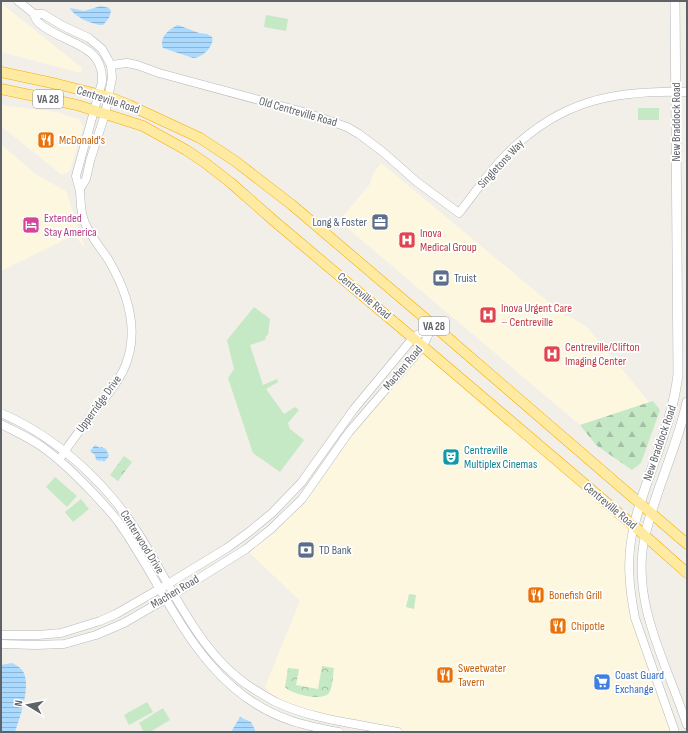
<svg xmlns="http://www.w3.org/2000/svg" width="688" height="733" font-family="'Sofia Sans Condensed',sans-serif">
	<defs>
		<pattern id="forest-firs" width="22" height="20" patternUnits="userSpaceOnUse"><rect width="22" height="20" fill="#c5e8c5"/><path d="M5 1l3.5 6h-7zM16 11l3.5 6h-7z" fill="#a3c0a4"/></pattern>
		<pattern id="park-crowns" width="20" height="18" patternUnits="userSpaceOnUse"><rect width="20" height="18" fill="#c5e8c5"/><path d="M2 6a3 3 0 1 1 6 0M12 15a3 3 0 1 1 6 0" fill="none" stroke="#a3c0a4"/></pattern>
		<pattern id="water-rules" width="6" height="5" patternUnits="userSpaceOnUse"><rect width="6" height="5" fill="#aadaff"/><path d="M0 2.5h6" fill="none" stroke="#8eb4d2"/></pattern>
	</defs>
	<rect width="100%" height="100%" fill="#f1efe8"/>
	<g fill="#fef7e0">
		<polygon points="1,3 82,68 81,73 1,52"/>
		<polygon points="1,105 56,112 79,119 83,127 70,171 62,175 1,126"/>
		<polygon points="1,144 38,176 66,191 85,248 74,235 1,271"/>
		<polygon points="381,163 557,309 587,327 649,402 580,425 339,221 370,184 373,174"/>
		<polygon points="423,346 634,526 632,604 674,732 397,732 277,703 265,687 300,601 246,549 302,497"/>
	</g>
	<g fill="#c5e8c5">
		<polygon points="266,15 288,19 286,31 264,27"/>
		<rect x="638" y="108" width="21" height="12"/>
		<polygon points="254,307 270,319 268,335 266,336 265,340 250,345 263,385 277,379 278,382 266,389 284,414 295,407 299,410 288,423 290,429 304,440 280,472 253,453 228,378 234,369 227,340"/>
		<polygon points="55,477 77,496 67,507 46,487"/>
		<polygon points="81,499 89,509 73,522 65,512"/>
		<polygon points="409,594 416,595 414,609 406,607"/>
		<polygon points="147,702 153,712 129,725 124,715"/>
		<polygon points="163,708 170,720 150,732 144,732 139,723"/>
	</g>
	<polygon fill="url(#forest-firs)" points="653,401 660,410 641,463 632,470 596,445 580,425"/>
	<g fill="url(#park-crowns)">
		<polygon points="124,456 132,462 118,481 110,475"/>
		<path d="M322,666L334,668C333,675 333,687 329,693C322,702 291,694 285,687L288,668L299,669L296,685L318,689Z"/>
	</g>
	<g fill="url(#water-rules)">
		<path d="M101,6L109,8L111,11L109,18L103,25C93,25 74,17 70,8L84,11Z"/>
		<path d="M178,25L199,33L207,34L212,37C215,46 202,58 193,58L163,48C159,37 169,29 178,25Z"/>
		<polygon points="95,445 100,448 101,447 106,449 109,456 104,462 102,460 101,461 96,460 95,455 90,451"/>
		<path d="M12,663C14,664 18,666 20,668C34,679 20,717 15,732H1V665Z"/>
		<polygon points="240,717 251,722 256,732 231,732"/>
	</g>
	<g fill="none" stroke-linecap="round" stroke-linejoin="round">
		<g stroke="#b5b8bc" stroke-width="9">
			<g id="tertiary">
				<path d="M18,1C23,5 28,9 33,13C35,16 36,21 39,23C62,44 105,43 102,82L76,176C77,181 79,186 80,191C81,202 80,213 85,223C91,237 100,247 108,259C128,293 141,334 123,371C117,382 110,392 102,401C88,421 72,439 59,460"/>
				<polyline points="34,14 43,14 63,26 89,38 102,49 111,65 112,78 105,114 90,161 86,179 80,189"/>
				<path d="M111,65L127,63L137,65L159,73L307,113L347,127L359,134L383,152L417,182L459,213C475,193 490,170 509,152C561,100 615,90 687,92"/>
				<path d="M1,413C58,438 107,483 140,536C172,587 199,654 252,688C260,693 269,699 278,703C315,720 359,724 398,732"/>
				<path d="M1,424C14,431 28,437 41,446C61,460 78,477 95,495C102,503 110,511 117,520C169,592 198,690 292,721C307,726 323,729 339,732"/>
				<path d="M634,526C626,557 629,587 635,618L675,732"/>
				<path d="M645,536C630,602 667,664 687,725"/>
				<polyline points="1,635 38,635 61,633 100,621 116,614 168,584 227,548 249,532 272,513 301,483 354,409 413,338 432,326"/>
				<polyline points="1,644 36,645 64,644 96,635 124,623 174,594 246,549 271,529 302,499 349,432 423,346 433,325"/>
			</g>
		</g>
		<g stroke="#b6babf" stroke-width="10">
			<g id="secondary">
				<path d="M634,526C646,474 672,428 678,374L675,1"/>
				<path d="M645,536C655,490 677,448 687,402"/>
			</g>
		</g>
		<g stroke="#f9ab00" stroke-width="11">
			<g id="trunk">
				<polyline points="1,72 57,84 109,97 129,105 200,138 235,161 292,205 433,325 687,544"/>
				<polyline points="1,89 77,105 143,126 186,150 204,162 231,183 273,220 413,338 634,526 687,573"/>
			</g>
		</g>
		<use href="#tertiary" stroke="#fff" stroke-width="8"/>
		<use href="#secondary" stroke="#fff" stroke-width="9"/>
		<use href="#trunk" stroke="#feeaa1" stroke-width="10"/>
	</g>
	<defs>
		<g id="restaurant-square" transform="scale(0.9)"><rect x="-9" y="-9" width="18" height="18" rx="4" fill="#e8710a" stroke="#fff"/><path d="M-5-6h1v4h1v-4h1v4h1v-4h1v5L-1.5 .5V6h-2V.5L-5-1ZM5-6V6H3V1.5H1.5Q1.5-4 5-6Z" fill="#fff"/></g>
		<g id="office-square" transform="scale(0.9)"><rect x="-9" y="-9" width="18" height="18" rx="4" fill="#5c6f8a" stroke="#fff"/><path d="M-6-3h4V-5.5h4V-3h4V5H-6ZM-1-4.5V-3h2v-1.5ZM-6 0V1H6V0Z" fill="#fff"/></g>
		<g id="hotel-square" transform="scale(0.9)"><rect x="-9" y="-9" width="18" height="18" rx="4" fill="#d1479c" stroke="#fff"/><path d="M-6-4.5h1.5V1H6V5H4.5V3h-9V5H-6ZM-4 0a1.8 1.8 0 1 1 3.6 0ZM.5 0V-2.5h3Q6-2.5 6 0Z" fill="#fff"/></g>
		<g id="hospital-square" transform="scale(0.9)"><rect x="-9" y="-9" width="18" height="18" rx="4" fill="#e0444e" stroke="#fff"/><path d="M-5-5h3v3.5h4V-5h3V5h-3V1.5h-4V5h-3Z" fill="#fff"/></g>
		<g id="bank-square" transform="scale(0.9)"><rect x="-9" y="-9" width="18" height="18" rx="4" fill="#5c6f8a" stroke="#fff"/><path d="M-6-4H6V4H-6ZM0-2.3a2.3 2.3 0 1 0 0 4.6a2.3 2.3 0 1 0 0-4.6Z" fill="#fff"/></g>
		<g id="theatre-square" transform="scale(0.9)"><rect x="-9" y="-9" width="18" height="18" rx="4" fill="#0f9aa8" stroke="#fff"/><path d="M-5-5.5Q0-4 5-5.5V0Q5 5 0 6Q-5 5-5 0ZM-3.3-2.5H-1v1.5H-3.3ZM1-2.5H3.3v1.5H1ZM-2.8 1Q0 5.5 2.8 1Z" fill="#fff"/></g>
		<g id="supermarket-square" transform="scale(0.9)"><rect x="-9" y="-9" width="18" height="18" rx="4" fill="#3f7fe0" stroke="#fff"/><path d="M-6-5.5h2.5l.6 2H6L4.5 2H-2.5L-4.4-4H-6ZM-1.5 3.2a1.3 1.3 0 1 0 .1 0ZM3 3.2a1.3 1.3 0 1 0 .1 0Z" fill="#fff"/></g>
	</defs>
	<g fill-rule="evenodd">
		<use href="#restaurant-square" x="46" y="140"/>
		<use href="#office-square" x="380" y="222"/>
		<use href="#hotel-square" x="31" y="225"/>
		<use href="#hospital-square" x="407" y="240"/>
		<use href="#bank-square" x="441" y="278"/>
		<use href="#hospital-square" x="488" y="315"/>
		<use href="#hospital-square" x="552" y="354"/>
		<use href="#theatre-square" x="451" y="457"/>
		<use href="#bank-square" x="306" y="550"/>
		<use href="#restaurant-square" x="536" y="595"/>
		<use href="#restaurant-square" x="558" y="626"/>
		<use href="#restaurant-square" x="445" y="675"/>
		<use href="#supermarket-square" x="602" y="682"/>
	</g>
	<g text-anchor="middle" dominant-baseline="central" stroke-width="3.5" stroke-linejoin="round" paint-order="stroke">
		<g fill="#fff" stroke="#8f9295" stroke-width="1">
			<rect x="33" y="90" width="30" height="18" rx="3"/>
			<rect x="419" y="317" width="30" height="18" rx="3"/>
		</g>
		<g font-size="11" font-weight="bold" fill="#5f6368">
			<text x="48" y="99">VA 28</text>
			<text x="434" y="326">VA 28</text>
		</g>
		<g font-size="12" fill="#5f6368" stroke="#fff">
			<text transform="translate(108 100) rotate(18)">Centreville Road</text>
			<text transform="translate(298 112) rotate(16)">Old Centreville Road</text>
			<text transform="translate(676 122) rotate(-90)">New Braddock Road</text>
			<text transform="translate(501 164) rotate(-47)">Singletons Way</text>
			<text transform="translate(364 296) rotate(40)">Centreville Road</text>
			<text transform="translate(403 368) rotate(-50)">Machen Road</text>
			<text transform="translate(99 404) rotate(-54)">Upperridge Drive</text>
			<text transform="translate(660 443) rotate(-71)">New Braddock Road</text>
			<text transform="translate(610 506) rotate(40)">Centreville Road</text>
			<text transform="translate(142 542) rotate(58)">Centerwood Drive</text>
			<text transform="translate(175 592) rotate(-31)">Machen Road</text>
		</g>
		<g font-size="12" fill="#c56008" stroke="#fff" text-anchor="start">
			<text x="59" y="140">McDonald's</text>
			<text x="549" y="595">Bonefish Grill</text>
			<text x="571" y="626">Chipotle</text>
			<text x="458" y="668">Sweetwater<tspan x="458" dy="14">Tavern</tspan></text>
		</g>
		<g font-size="12" fill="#b23c85" stroke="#fff" text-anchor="start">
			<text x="44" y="218">Extended<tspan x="44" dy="14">Stay America</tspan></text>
		</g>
		<g font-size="12" fill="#4e5e75" stroke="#fff" text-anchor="start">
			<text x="367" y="222" text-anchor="end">Long &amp; Foster</text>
			<text x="454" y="278">Truist</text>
			<text x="319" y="550">TD Bank</text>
		</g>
		<g font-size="12" fill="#be3a42" stroke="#fff" text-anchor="start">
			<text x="420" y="233">Inova<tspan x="420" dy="14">Medical Group</tspan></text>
			<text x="501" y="308">Inova Urgent Care<tspan x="501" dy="14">– Centreville</tspan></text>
			<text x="565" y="347">Centreville/Clifton<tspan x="565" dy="14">Imaging Center</tspan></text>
		</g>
		<g font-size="12" fill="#0d838f" stroke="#fff" text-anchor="start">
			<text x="464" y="450">Centreville<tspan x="464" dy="14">Multiplex Cinemas</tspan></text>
		</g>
		<g font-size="12" fill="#366cbe" stroke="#fff" text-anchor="start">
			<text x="615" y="675">Coast Guard<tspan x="615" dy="14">Exchange</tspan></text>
		</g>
	</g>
	<rect width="688" height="733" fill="none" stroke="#5f6368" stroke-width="4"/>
	<g transform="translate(28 705) rotate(280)" stroke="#ffffff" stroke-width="3" paint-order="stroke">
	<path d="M0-3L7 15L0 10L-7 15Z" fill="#5f6368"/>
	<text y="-6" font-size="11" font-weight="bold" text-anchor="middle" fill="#5f6368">N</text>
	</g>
</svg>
